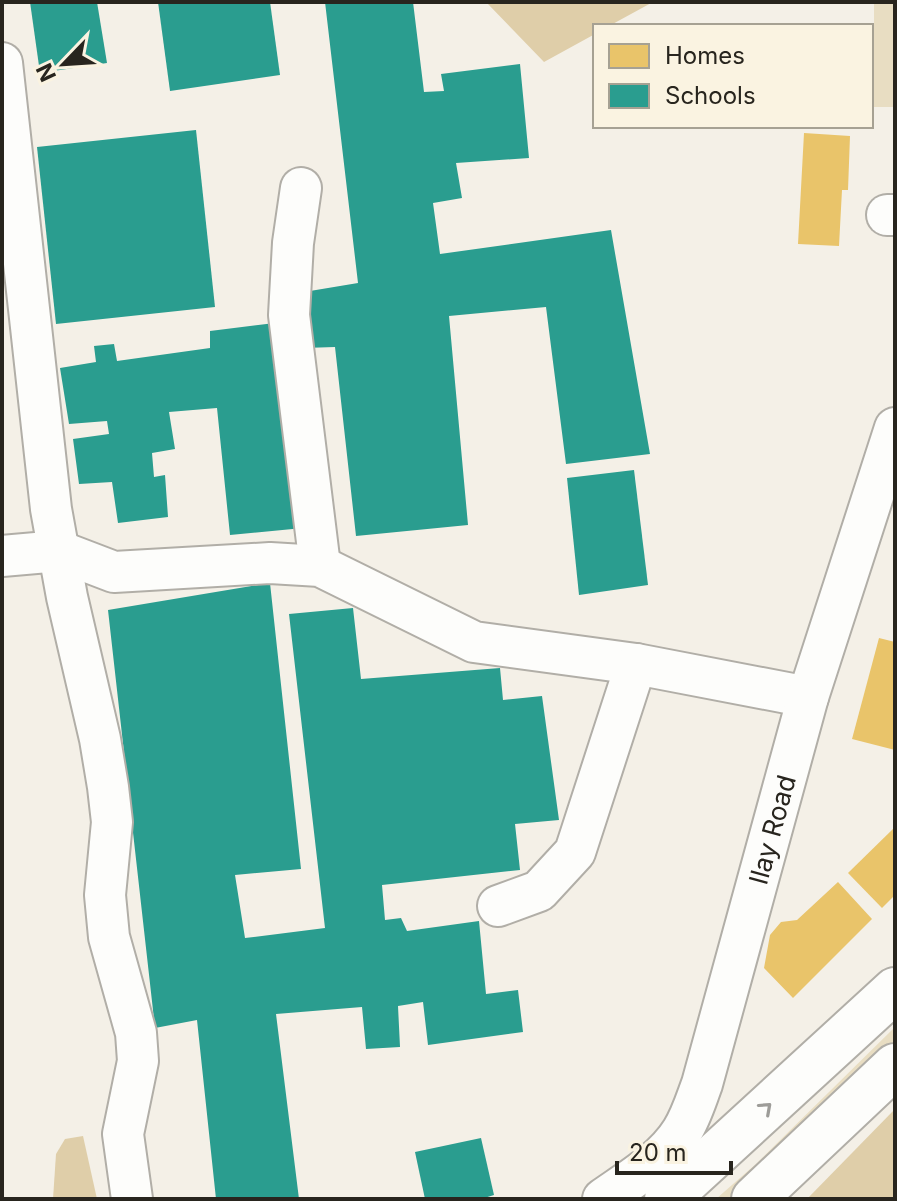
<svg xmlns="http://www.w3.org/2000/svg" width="897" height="1201" font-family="Inter,sans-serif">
	<rect width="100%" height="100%" fill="#f4f0e7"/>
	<g fill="#e8ddc2">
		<rect x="874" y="2" width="21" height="105"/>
		<polygon points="895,1027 895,1044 736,1199 716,1199 757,1163"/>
	</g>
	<g fill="#dfcea9">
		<polygon points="486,2 653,2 609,26 595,26 595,34 544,62"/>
		<polygon points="895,1109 895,1199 807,1199"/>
		<polygon points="83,1136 97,1199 53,1199 56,1154 65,1139"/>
	</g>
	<g fill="#e9c46a">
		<polygon points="804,133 850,136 848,190 842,190 839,246 798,244"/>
		<polygon points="879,638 895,642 895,750 852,739"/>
		<polygon points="895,827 895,895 882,908 848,873"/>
		<polygon points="838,882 872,919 793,998 764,968 770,935 781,922 797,920"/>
	</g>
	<g fill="#2a9d8f">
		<polygon points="30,2 97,2 107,63 40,73"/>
		<polygon points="158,2 270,2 280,75 170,91"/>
		<polygon points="325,2 413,2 424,92 444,91 441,74 520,64 529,158 456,163 462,198 433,203 440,254 611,230 650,454 566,464 546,307 449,316 468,525 356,536 335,347 304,348 298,293 358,283"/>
		<polygon points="196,130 215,307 56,324 37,147"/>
		<polygon points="283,322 303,528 230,535 217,408 169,412 175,449 152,453 154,477 165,475 168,517 118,523 112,482 79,484 73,439 109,434 107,421 69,424 60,368 96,362 94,346 114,344 117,361 210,348 210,331"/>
		<polygon points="634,470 648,585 579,595 567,478"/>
		<polygon points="270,583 301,869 235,875 245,938 325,928 289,614 353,608 361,679 500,668 503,700 542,696 559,820 515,824 520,870 382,885 385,920 401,918 407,931 479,921 486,994 518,990 523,1032 428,1045 423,1002 398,1006 400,1047 366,1049 362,1007 276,1014 299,1199 216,1199 197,1020 155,1028 108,610"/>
		<polygon points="481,1138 494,1195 481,1199 425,1199 415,1152"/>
	</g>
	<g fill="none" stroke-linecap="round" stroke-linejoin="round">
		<g stroke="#b1aea7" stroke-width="44">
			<g id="minor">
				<polyline points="2,63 51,509 67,597 100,739 108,787 112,822 105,895 109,937 136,1033 138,1061 123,1134 132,1199"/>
				<polyline points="301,188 293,243 289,315 320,566"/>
				<polyline points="887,215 895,215"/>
				<polyline points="2,556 59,551 114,572 270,563 320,566 474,642 636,664 808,697"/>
				<polyline points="498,906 539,891 575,852 636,664"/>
				<path id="s1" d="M603,1199C630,1180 664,1160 682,1131C691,1117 696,1100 702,1084L808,697L895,428"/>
			</g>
		</g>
		<g stroke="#b1aea7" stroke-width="48">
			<g id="major">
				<polyline points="667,1199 895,990"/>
				<polyline points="754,1199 895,1066"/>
			</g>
		</g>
		<use href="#minor" stroke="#fdfdfb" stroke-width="40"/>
		<use href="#major" stroke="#fdfdfb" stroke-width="44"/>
	</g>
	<defs><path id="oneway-chevron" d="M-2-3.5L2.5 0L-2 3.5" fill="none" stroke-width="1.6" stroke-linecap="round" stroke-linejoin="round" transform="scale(2)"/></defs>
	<use stroke="#9d9c98" href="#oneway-chevron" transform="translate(766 1108) rotate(-42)"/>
	<g text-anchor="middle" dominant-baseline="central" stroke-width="8" stroke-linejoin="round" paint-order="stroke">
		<g font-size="26" fill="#28251e" stroke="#faf3e1">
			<text stroke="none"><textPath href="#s1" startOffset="420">Ilay Road</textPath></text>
		</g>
	</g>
	<rect width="897" height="1201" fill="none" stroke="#28251e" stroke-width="8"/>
	<rect x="593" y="24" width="280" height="104" fill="#faf3e1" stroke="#a6a193" stroke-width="2"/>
	<rect x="609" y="44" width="40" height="24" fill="#e9c46a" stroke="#a6a193" stroke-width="2"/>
	<text x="665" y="64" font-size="24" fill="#28251e">Homes</text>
	<rect x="609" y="84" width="40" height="24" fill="#2a9d8f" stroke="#a6a193" stroke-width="2"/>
	<text x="665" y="104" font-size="24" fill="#28251e">Schools</text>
	<g transform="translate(64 64) rotate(245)" stroke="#faf3e1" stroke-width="6" paint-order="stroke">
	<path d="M0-6L14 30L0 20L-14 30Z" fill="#28251e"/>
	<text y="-12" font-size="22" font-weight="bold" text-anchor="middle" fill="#28251e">N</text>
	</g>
	<path d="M617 1161v12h114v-12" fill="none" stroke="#28251e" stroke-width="4"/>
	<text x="629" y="1161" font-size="24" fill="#28251e" stroke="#faf3e1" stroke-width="6" paint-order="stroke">20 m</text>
</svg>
